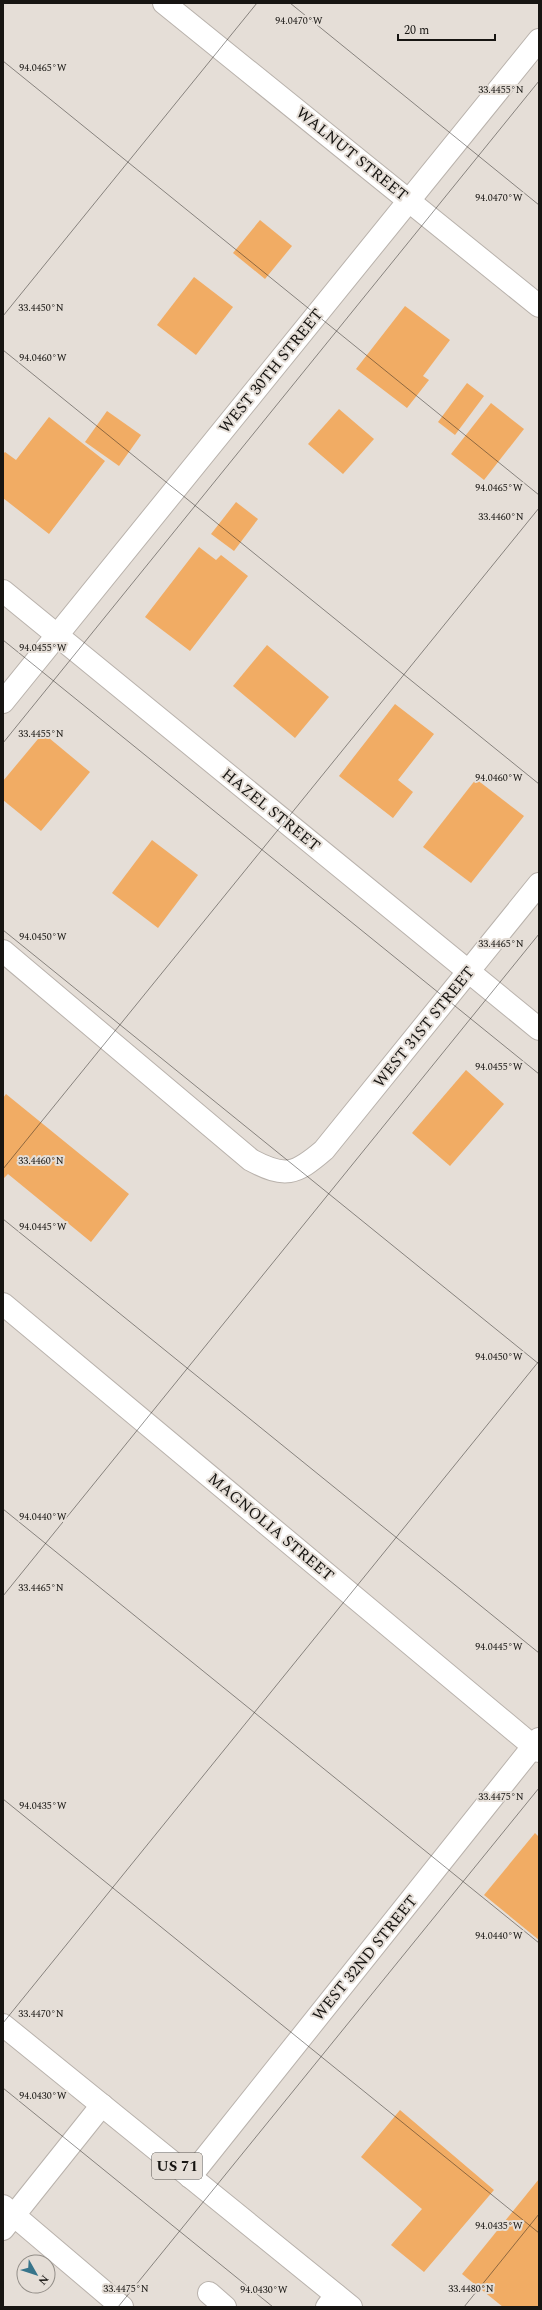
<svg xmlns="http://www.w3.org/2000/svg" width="542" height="2310" font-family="Spectral,serif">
	<rect width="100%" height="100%" fill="#e5ded7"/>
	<g fill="#f1ac64">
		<polygon points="260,220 292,246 265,279 233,253"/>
		<polygon points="194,277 233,307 196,355 157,325"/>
		<polygon points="405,306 450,340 423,376 429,380 407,408 356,369"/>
		<polygon points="467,383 484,396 455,435 438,422"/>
		<polygon points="491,403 524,429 484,480 451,454"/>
		<polygon points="339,409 374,439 343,474 308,444"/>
		<polygon points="107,411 141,435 119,466 85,442"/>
		<polygon points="49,417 105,461 49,534 3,498 3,454 5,452 16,460"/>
		<polygon points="236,502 258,519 234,551 211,534"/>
		<polygon points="199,547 216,560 221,555 248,576 190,651 145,617"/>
		<polygon points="267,645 329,697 295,738 233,686"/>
		<polygon points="395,704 434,734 398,780 413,792 393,818 339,776"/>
		<polygon points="43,733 90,772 41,831 3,800 3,781"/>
		<polygon points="476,779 524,816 471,883 423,847"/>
		<polygon points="152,840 198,875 158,928 112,893"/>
		<polygon points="466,1070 504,1104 450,1166 412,1133"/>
		<polygon points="6,1094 129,1194 91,1242 8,1174 3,1179 3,1098"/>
		<polygon points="535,1833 539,1837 539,1940 484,1895"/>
		<polygon points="400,2110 494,2190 424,2272 391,2245 422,2209 361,2157"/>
		<polygon points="539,2179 539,2307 503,2307 462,2274"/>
	</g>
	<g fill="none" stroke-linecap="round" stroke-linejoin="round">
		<g stroke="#b9b2ac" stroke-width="24">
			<g id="minor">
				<polyline points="164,3 539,306"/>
				<polyline points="3,591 539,1029"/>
				<polyline points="3,702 539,40"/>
				<path d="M3,951L251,1160C285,1178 295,1175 324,1150L539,884"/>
				<polyline points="3,1304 539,1751"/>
				<polyline points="190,2177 539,1739"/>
				<polyline points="3,2206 122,2307"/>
				<polyline points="3,2229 102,2105"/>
				<polyline points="209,2293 225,2307"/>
				<polyline points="327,2307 336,2295"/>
			</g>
		</g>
		<g stroke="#b9b2ac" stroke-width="24">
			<polyline id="major" points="3,2025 351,2307"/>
		</g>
		<use href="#minor" stroke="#fff" stroke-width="22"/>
		<use href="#major" stroke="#fff" stroke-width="22"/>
	</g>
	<path fill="none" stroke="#171512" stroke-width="1" stroke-opacity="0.45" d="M290,3L539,205M3,61L539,495M3,316L257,3M3,350L539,784M3,640L539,1074M3,743L539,81M3,930L539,1364M3,1169L539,508M3,1219L539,1653M3,1509L539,1943M3,1596L539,934M3,1799L539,2233M3,2023L539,1361M3,2088L273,2307M118,2307L539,1788M464,2307L539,2214"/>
	<g text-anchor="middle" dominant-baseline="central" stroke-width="4" stroke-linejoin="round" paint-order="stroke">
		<rect fill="#e5ded7" stroke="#55514d" stroke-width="1" x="152" y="2153" width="50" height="26" rx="3"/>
		<g font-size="15" font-weight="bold" fill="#171512">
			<text x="177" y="2166">US 71</text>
		</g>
		<g font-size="16" fill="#171512" stroke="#e5ded7">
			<text transform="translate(352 154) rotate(39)">WALNUT STREET</text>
			<text transform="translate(271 371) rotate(-51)">WEST 30TH STREET</text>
			<text transform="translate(271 810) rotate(39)">HAZEL STREET</text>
			<text transform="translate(424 1027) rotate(-51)">WEST 31ST STREET</text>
			<text transform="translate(271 1527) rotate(40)">MAGNOLIA STREET</text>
			<text transform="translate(365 1958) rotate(-51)">WEST 32ND STREET</text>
		</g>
	</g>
	<g font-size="10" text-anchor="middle" fill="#171512" stroke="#e5ded7" stroke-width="4" stroke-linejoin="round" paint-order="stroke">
		<text x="299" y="24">94.0470°W</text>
		<text x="43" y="71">94.0465°W</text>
		<text x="501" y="93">33.4455°N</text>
		<text x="499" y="201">94.0470°W</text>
		<text x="41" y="311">33.4450°N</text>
		<text x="43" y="361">94.0460°W</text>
		<text x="499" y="491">94.0465°W</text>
		<text x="501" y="520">33.4460°N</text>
		<text x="43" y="651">94.0455°W</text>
		<text x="41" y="737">33.4455°N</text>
		<text x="499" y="781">94.0460°W</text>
		<text x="43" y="940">94.0450°W</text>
		<text x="501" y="947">33.4465°N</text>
		<text x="499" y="1070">94.0455°W</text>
		<text x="41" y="1164">33.4460°N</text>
		<text x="43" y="1230">94.0445°W</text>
		<text x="499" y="1360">94.0450°W</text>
		<text x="43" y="1520">94.0440°W</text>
		<text x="41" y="1591">33.4465°N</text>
		<text x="499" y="1650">94.0445°W</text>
		<text x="501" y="1800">33.4475°N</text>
		<text x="43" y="1809">94.0435°W</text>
		<text x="499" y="1939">94.0440°W</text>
		<text x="41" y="2017">33.4470°N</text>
		<text x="43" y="2099">94.0430°W</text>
		<text x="499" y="2229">94.0435°W</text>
		<text x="126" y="2292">33.4475°N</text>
		<text x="471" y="2292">33.4480°N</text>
		<text x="264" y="2293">94.0430°W</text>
	</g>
	<rect width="542" height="2310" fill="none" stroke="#171512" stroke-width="8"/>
	<g transform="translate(36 2274) rotate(129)"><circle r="19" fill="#e5ded7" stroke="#938e88"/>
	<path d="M0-3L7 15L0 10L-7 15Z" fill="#38758b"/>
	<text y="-6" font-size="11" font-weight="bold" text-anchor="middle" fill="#171512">N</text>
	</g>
	<path d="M398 34v6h97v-6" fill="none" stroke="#171512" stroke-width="2"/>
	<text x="404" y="34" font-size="12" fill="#171512" stroke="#e5ded7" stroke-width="3" paint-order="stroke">20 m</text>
</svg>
